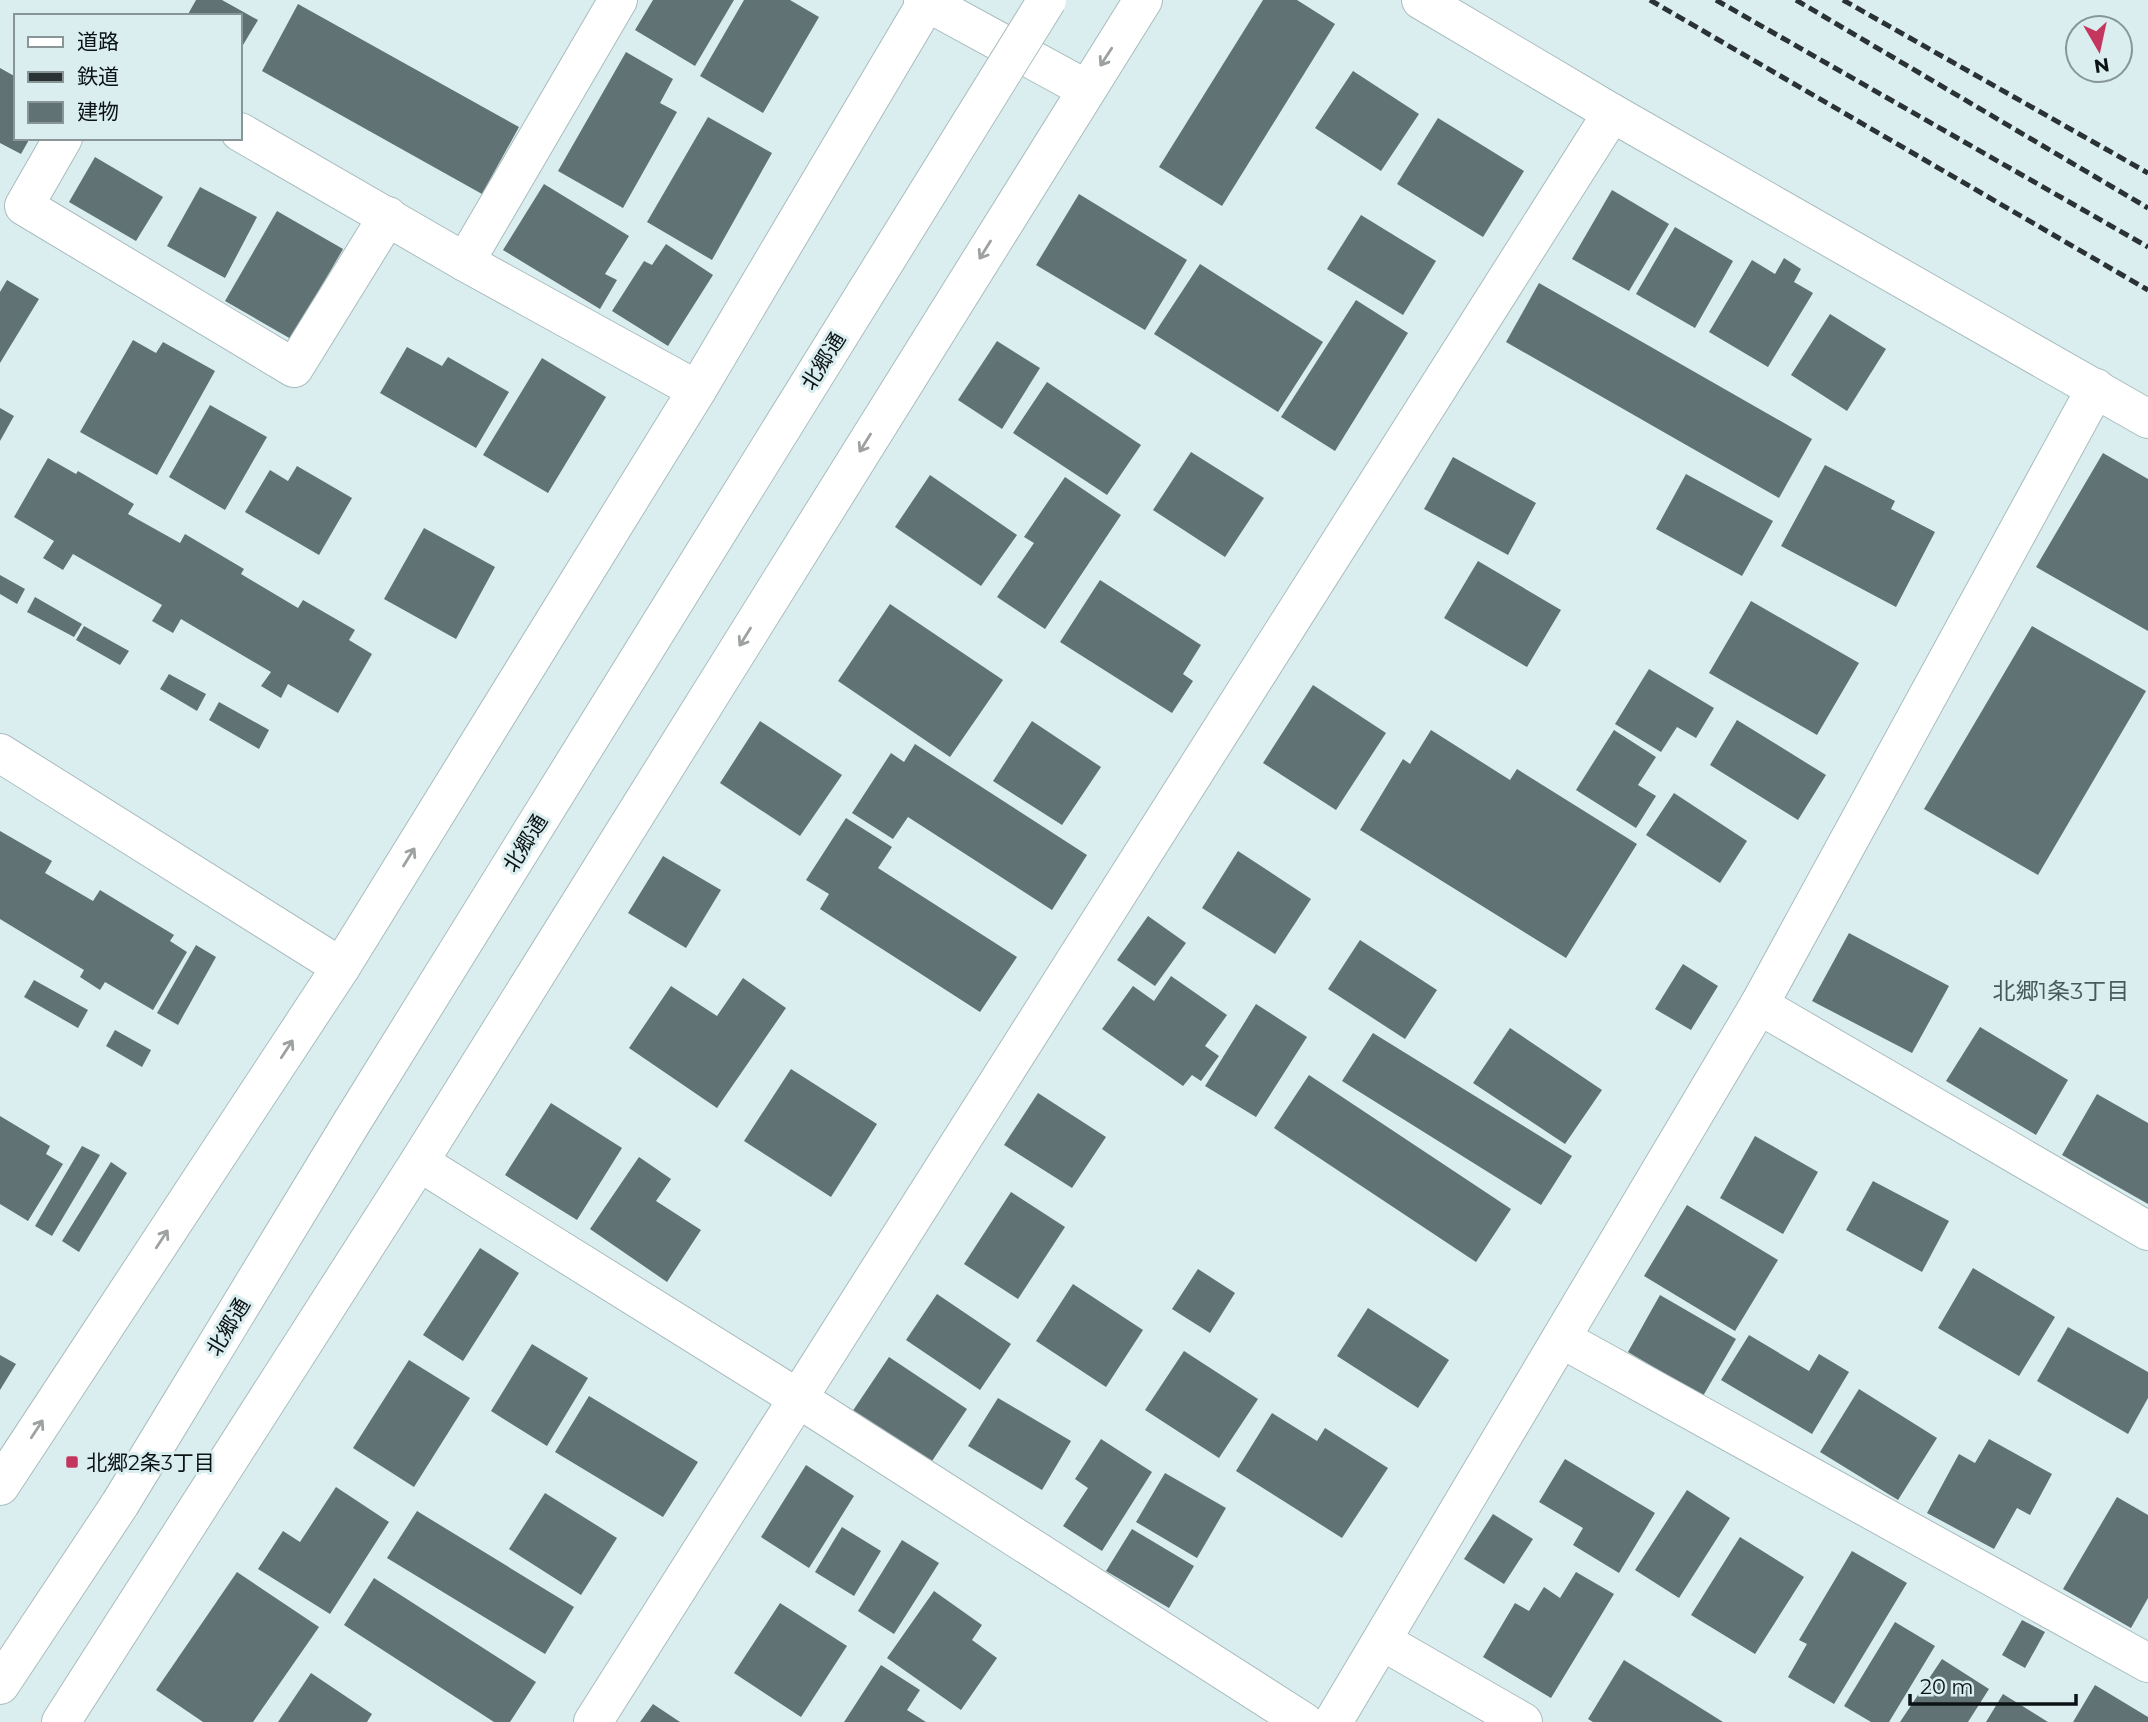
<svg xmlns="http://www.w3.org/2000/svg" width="2148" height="1722" font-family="Montserrat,'Noto Sans JP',sans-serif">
	<rect width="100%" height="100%" fill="#daeef0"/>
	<g fill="#607273">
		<polygon points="196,0 222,0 258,20 240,50 240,16 187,16"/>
		<polygon points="653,0 734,0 695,66 635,30"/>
		<polygon points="744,0 790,0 819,17 763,113 700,76"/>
		<polygon points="1263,0 1297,0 1335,24 1222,206 1159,167"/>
		<polygon points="298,4 519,127 482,194 262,71"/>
		<polygon points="626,52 673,79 660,103 677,112 623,208 558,171"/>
		<polygon points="0,68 16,77 16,138 30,138 21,154 0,143"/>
		<polygon points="1353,71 1419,114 1381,171 1315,128"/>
		<polygon points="708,117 772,153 712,260 647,222"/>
		<polygon points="1438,118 1524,171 1483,237 1397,184"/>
		<polygon points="95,157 163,197 136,241 69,202"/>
		<polygon points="544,184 629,236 605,274 617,280 600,309 503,250"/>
		<polygon points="200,187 257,217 225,278 167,246"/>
		<polygon points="1612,190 1669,224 1629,291 1572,259"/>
		<polygon points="1079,194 1187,260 1145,330 1036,265"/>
		<polygon points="277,211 343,249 291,339 225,301"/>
		<polygon points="1361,215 1436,261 1403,315 1327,269"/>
		<polygon points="1675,227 1733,261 1695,328 1636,294"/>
		<polygon points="666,244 713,275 668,346 612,311 644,261 652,265"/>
		<polygon points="1784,258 1801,269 1794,282 1813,293 1768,367 1709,332 1752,260 1775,274"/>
		<polygon points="1200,264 1323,342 1278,412 1154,334"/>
		<polygon points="7,280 39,299 0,363 0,292"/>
		<polygon points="1539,283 1812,439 1779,498 1506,342"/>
		<polygon points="1356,300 1408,333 1335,451 1281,417"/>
		<polygon points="1830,314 1886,349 1847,411 1791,375"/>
		<polygon points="133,340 156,353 163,342 215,371 157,475 80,432"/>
		<polygon points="997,341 1040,368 1002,429 958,400"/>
		<polygon points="407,347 442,366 448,357 509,392 476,448 380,393"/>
		<polygon points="542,358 606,397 548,493 483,455"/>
		<polygon points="1047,382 1141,445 1107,495 1013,433"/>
		<polygon points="210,405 267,437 225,510 169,477"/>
		<polygon points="0,408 14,416 0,441"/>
		<polygon points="1191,452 1264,498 1225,557 1153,510"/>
		<polygon points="2103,453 2148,479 2148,631 2036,567"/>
		<polygon points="1453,457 1536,503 1508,555 1424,509"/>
		<polygon points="48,458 76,474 78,471 134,504 128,514 180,543 185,534 244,569 241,574 298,608 303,600 355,630 349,640 372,654 338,713 288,684 281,698 261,686 271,672 181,619 173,633 152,621 162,605 73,554 63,570 43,558 54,541 14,517"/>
		<polygon points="1825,465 1895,501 1891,509 1935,532 1896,607 1781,546"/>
		<polygon points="297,466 352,498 319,555 245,512 270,470 288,481"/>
		<polygon points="1686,474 1773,521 1742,576 1656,529"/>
		<polygon points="930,475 1017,535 981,586 895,527"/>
		<polygon points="1065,477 1121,515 1045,629 997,597 1034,543 1024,537"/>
		<polygon points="424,528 495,567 456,639 384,599"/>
		<polygon points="1478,561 1561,610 1527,667 1444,618"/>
		<polygon points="0,575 25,589 17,604 0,594"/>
		<polygon points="1100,580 1201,645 1183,674 1193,681 1172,713 1060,642"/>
		<polygon points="35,597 82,624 74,637 27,612"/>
		<polygon points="1751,601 1859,663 1817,735 1709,673"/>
		<polygon points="890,604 1003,680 950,757 838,681"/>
		<polygon points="84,626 129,651 120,665 76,640"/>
		<polygon points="2032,626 2146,691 2038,875 1924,809"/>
		<polygon points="1649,669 1714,708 1696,738 1677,727 1661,752 1615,724"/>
		<polygon points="169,674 206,694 197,711 160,689"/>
		<polygon points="1313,685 1386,733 1336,810 1263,763"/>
		<polygon points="219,702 269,730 259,749 209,720"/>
		<polygon points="1737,720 1826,775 1798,820 1710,765"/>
		<polygon points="760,721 842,775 800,836 720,783"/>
		<polygon points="1032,721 1101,767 1062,825 993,781"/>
		<polygon points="1431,730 1510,780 1517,769 1637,844 1566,958 1360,830 1403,759 1410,764"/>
		<polygon points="1614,730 1656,757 1638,785 1656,796 1636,828 1576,790"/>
		<polygon points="915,744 1087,855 1052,910 908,817 893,839 852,813 891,753 904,762"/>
		<polygon points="1674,793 1747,841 1720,883 1646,835"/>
		<polygon points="846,818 892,847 878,868 1017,957 980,1012 820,909 829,894 806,880"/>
		<polygon points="0,831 52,861 45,873 93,901 100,890 174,935 170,941 187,952 153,1010 105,982 100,990 80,977 84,970 0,919"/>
		<polygon points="1238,851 1311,899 1275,954 1202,908"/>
		<polygon points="663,856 721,890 686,948 628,913"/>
		<polygon points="1148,916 1186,943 1155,986 1117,960"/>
		<polygon points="1849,933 1949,986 1912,1053 1812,1001"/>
		<polygon points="1360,940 1437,990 1405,1039 1328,989"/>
		<polygon points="196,945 216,957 178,1025 157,1013"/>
		<polygon points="1683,964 1718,986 1691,1030 1655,1009"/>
		<polygon points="1171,976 1227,1015 1205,1046 1219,1056 1201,1081 1192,1075 1183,1086 1102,1029 1133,986 1154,1001"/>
		<polygon points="743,978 786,1008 717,1108 629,1048 671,986 717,1016"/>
		<polygon points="34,980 88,1010 78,1028 24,997"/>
		<polygon points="1256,1004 1307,1037 1256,1117 1205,1086"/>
		<polygon points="1980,1027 2068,1080 2036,1135 1946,1081"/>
		<polygon points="1510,1028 1602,1090 1565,1144 1473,1083"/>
		<polygon points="115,1030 151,1050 142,1067 106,1046"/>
		<polygon points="1373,1033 1572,1156 1541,1205 1342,1081"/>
		<polygon points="791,1069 877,1124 831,1197 744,1141"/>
		<polygon points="1309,1075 1511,1209 1476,1262 1274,1128"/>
		<polygon points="1038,1093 1106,1137 1072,1188 1004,1145"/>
		<polygon points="2097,1094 2148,1123 2148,1204 2062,1155"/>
		<polygon points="551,1103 622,1148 577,1220 505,1175"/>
		<polygon points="0,1116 50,1146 46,1154 63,1164 28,1221 0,1204"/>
		<polygon points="1755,1136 1818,1172 1783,1234 1720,1198"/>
		<polygon points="82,1146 100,1155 52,1236 35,1226"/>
		<polygon points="639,1157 671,1179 656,1201 701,1230 667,1282 590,1229"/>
		<polygon points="111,1162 127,1173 79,1252 62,1241"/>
		<polygon points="1873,1181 1949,1221 1922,1272 1846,1230"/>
		<polygon points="1011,1192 1065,1227 1018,1299 964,1264"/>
		<polygon points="1687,1205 1778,1260 1735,1331 1644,1276"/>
		<polygon points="480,1248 519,1273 463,1361 423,1335"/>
		<polygon points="1973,1268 2055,1317 2019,1376 1938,1328"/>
		<polygon points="1198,1269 1235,1293 1210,1333 1172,1309"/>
		<polygon points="1073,1284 1143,1330 1106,1387 1036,1341"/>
		<polygon points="937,1294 1011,1344 980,1390 906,1340"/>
		<polygon points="1660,1295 1736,1339 1703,1396 1628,1352"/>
		<polygon points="1368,1308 1449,1360 1418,1408 1337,1356"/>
		<polygon points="2068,1327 2148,1372 2148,1398 2128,1434 2037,1381"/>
		<polygon points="1749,1335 1809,1371 1819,1354 1849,1372 1812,1434 1721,1380"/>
		<polygon points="532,1344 588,1378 547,1446 491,1411"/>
		<polygon points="1184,1351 1258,1399 1219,1458 1145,1410"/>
		<polygon points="0,1355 16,1364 0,1390"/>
		<polygon points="889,1357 967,1409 928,1467 850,1415"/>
		<polygon points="409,1360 470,1398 414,1487 353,1448"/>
		<polygon points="1859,1389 1937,1438 1898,1500 1820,1452"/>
		<polygon points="589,1396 698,1462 663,1517 555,1452"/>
		<polygon points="998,1398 1071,1441 1042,1490 968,1446"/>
		<polygon points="1272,1413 1317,1441 1325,1428 1388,1468 1342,1538 1236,1471"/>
		<polygon points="1101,1439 1152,1472 1102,1551 1063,1526 1088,1488 1075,1479"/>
		<polygon points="1989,1439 2052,1474 2030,1515 2017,1508 1994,1549 1927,1513 1959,1454 1975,1463"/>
		<polygon points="1565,1459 1655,1513 1619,1573 1573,1545 1583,1528 1539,1502"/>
		<polygon points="806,1465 854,1496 809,1568 761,1537"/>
		<polygon points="1165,1473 1226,1508 1197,1558 1136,1522"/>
		<polygon points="336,1487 389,1522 330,1614 258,1569 283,1531 300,1542"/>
		<polygon points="1687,1490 1730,1518 1679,1598 1635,1570"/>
		<polygon points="545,1493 617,1538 581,1595 509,1549"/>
		<polygon points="2117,1497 2148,1515 2148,1598 2131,1628 2063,1589"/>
		<polygon points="417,1511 574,1607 545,1654 387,1558"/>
		<polygon points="1493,1514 1533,1539 1504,1584 1464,1559"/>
		<polygon points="842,1527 881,1551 854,1596 815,1572"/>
		<polygon points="1132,1529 1194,1566 1169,1608 1106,1571"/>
		<polygon points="1740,1537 1804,1577 1755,1654 1691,1615"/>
		<polygon points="902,1540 939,1563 894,1634 858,1611"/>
		<polygon points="1852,1551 1907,1583 1834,1704 1788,1677 1807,1644 1799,1640"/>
		<polygon points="237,1572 319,1627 253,1722 203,1722 156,1690"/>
		<polygon points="1576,1572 1614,1594 1551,1698 1483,1657 1515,1603 1529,1611 1544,1587 1560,1598"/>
		<polygon points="374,1578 536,1682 510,1722 494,1722 344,1625"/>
		<polygon points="934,1591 982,1625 972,1640 997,1658 961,1710 887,1658"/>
		<polygon points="780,1603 847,1646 801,1717 734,1673"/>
		<polygon points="2022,1620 2045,1632 2025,1668 2002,1655"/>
		<polygon points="1895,1622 1935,1646 1889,1722 1871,1722 1844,1706"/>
		<polygon points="1942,1659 1989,1689 1968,1722 1900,1722"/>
		<polygon points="1624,1660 1723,1722 1593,1722 1588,1719"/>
		<polygon points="881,1665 920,1690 907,1710 926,1722 844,1722"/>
		<polygon points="311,1673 372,1714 367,1722 278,1722"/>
		<polygon points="2095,1685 2148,1717 2148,1722 2073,1722"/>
		<polygon points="2003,1694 2048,1722 1986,1722"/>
		<polygon points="653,1704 680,1722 640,1722"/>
	</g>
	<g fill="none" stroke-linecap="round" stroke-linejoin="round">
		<g stroke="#a9bcbe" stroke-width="40">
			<g id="minor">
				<polyline points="923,0 1086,89"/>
				<polyline points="1421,0 1612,113 2148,419"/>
				<polyline points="240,132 465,262 697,390"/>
				<polyline points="63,138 24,206 294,368 388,216"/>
				<polyline points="465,262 618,0"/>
				<polyline points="0,753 341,967"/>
				<polyline points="1759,1005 2148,1231"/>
				<polyline points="419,1162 799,1399 1304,1722"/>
				<polyline points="1562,1339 2148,1663"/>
				<polyline points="0,1486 341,967 697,390 928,0"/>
				<polyline points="1382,1641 1523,1722"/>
				<polyline points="61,1722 419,1162 1143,0"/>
				<polyline points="593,1722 1612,113"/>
				<polyline points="1333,1722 1759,1005 2096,388"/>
			</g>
		</g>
		<g stroke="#a9bcbe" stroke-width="40">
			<polyline id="tertiary" points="0,1685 120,1504"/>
		</g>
		<use href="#minor" stroke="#fff" stroke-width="38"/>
		<use href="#tertiary" stroke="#fff" stroke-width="38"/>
		<g stroke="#2a3234" stroke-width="5" stroke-dasharray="10 5" stroke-linecap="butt">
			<polyline points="1650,0 2148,290"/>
			<polyline points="1716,0 2148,247"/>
			<polyline points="1796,0 2148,208"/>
			<polyline points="1843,0 2148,173"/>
		</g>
		<g stroke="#a9bcbe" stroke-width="40" stroke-linecap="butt">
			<polyline id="tertiary-bridge" points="120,1504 352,1122 1047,0"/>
		</g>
		<use href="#tertiary-bridge" stroke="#fff" stroke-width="38"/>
	</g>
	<defs><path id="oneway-shaft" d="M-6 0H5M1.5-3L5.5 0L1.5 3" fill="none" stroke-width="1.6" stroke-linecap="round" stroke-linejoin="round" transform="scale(1.75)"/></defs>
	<g stroke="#9ea1a1">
		<use href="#oneway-shaft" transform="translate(1106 57) rotate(123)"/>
		<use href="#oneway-shaft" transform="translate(985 250) rotate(122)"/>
		<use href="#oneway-shaft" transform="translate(865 443) rotate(122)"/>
		<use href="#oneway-shaft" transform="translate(745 637) rotate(122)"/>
		<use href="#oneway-shaft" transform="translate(409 857) rotate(-58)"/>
		<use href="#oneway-shaft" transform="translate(287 1049) rotate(-57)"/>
		<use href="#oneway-shaft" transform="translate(162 1239) rotate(-57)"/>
		<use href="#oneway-shaft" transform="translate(37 1429) rotate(-57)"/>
	</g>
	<rect fill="#c5365e" stroke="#daeef0" stroke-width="2.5" x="65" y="1455" width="14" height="14" rx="3.5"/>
	<g text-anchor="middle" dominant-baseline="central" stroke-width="6" stroke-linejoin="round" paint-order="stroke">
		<g font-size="21" fill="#0c1314" stroke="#daeef0">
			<text transform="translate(823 361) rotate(-58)">北郷通</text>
			<text transform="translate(525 843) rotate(-58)">北郷通</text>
			<text transform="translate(228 1327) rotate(-59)">北郷通</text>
		</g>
		<g font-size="21" fill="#0c1314" stroke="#daeef0" text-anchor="start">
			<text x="86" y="1462">北郷2条3丁目</text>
		</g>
		<g font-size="23" fill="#495a5b" stroke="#daeef0">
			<text x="2061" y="991">北郷1条3丁目</text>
		</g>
	</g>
	<rect x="14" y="14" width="228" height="126" fill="#daeef0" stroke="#889698" stroke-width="2"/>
	<rect x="28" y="37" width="35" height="10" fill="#ffffff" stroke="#889698" stroke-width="2"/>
	<text x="77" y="49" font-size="21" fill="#0c1314">道路</text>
	<rect x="28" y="72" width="35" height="10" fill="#2a3234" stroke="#889698" stroke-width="2"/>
	<text x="77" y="84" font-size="21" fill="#0c1314">鉄道</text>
	<rect x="28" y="102" width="35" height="21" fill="#607273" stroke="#889698" stroke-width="2"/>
	<text x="77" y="119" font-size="21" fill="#0c1314">建物</text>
	<g transform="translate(2099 49) rotate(171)"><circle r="33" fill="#daeef0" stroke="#889698" stroke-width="2"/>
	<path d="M0-5L12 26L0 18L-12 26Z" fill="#c5365e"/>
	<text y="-10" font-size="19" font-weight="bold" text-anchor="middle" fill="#0c1314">N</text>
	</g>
	<path d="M1910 1694v10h166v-10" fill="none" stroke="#0c1314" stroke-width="3.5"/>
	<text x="1920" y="1694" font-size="21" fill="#0c1314" stroke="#daeef0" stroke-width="5" paint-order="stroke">20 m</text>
</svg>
